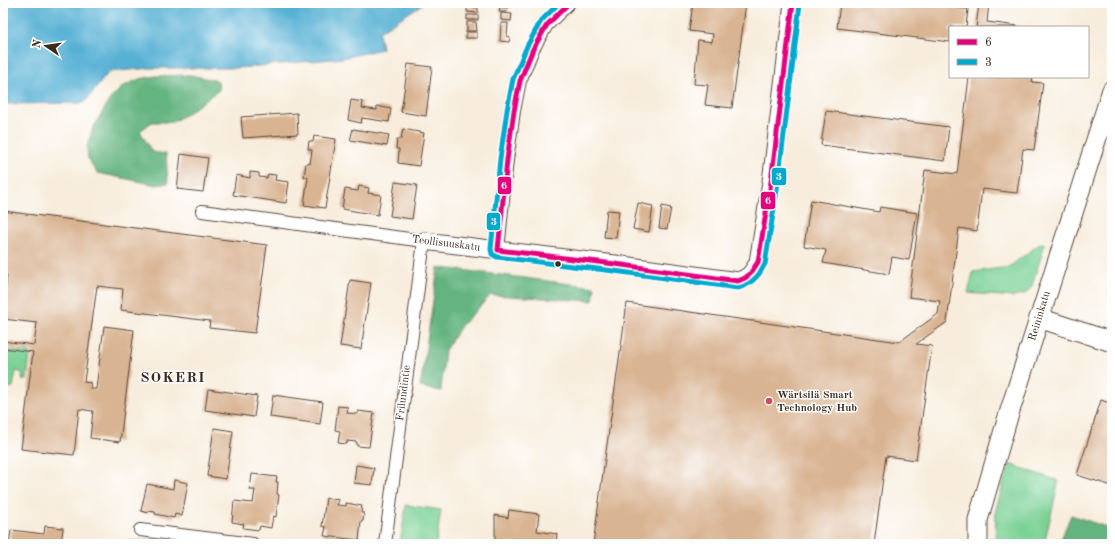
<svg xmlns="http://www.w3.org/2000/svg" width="1115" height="547" font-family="'Old Standard TT',serif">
	<rect width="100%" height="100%" fill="#fff"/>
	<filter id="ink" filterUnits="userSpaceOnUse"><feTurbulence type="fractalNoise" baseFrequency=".025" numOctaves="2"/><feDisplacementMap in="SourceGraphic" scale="8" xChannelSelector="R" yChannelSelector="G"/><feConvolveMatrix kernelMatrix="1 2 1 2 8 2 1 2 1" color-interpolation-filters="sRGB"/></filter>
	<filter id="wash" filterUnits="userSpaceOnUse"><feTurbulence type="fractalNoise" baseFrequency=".012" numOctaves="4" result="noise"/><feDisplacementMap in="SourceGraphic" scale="16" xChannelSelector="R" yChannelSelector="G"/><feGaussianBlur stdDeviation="0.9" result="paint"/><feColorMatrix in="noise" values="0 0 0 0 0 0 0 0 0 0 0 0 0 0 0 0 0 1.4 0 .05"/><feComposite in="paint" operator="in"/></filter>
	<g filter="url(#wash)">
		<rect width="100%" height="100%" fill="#f8eddd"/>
		<g fill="#7bd296" stroke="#5b7e5a">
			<polygon points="1041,243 1045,244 1032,286 1025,294 1013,297 968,293 973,272 1009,267"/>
			<polygon points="3,350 30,353 27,380 22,380 23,373 16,371 13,387 3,388"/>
			<polygon points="1009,464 1059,481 1044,544 995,544 996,509"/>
			<polygon points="406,505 441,510 436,544 400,544"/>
		</g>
		<g fill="#64b47f" stroke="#506f4e">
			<polygon points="191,75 218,81 219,90 185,115 172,122 152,122 140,131 152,152 166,154 168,183 157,185 97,173 88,159 87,147 93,128 110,99 122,87 139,79 156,76"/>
			<polygon points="438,268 462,270 595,287 593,301 491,295 461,326 445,350 441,391 420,387"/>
			<polygon points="1071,515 1112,529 1112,544 1059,544"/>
			<polygon points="151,540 185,543 186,544 106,544 110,542"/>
		</g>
		<polygon fill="#56b1d4" stroke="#486e79" points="3,3 424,3 379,32 382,49 343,58 238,68 151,68 109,72 84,103 3,104"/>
		<g id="blocks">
			<g fill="#d9b492">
				<polygon points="468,3 479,3 479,6 468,5"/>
				<polygon points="500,3 512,3 512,7 500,6"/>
				<polygon points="693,3 746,3 732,108 705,105 708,85 694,84 698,40 712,42 713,34 689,31"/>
				<polygon points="840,3 919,3 968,9 966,27 950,27 950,42 837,28"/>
				<polygon points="979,3 989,3 987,22 1018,26 1018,27 976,27"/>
				<polygon points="467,7 478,8 478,13 467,12"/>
				<polygon points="500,7 508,8 507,12 499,12"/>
				<polygon points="501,13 512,14 511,21 501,20"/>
				<rect x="467" y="15" width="11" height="5"/>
				<polygon points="467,22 476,22 477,31 467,31"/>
				<polygon points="501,23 508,23 507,36 510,37 509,42 500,41"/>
				<rect x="466" y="32" width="11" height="6"/>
				<polygon points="408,64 432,67 426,116 401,112"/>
				<polygon points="969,77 1033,77 1032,82 1043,83 1034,150 1023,149 1017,193 982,189 977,231 959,228 947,322 916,344 932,346 916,460 886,456 874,544 593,544 627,303 899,342 938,314 940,301 909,297 925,170 957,174"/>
				<polygon points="351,100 363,102 362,108 377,110 377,106 391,109 389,122 362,118 361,123 348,120"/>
				<polygon points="826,111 949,127 945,161 821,145"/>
				<polygon points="297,113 298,134 243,138 241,117"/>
				<polygon points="353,129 389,135 387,146 350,140"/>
				<polygon points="403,129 424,133 419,166 398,163 399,149 396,149 397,139 401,139"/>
				<polygon points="314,136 336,139 325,208 304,205 308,177 304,177 306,163 310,164 312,150 308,149 309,141 313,142"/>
				<polygon points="181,154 208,158 203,192 177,189"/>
				<polygon points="250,172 259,173 259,177 267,178 268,174 276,175 275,180 289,182 286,203 233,195 236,175 250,178"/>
				<polygon points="395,182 417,185 412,219 390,216"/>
				<polygon points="359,186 369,188 368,193 381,195 378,215 342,209 345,189 358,191"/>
				<polygon points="811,200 879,212 880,207 917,213 909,260 892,257 889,274 823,263 826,250 804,246"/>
				<polygon points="638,203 653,206 649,232 633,229"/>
				<polygon points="662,206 671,208 667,229 659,228"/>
				<polygon points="607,210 619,211 616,238 604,237"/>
				<polygon points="3,211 267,245 255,333 209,328 210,321 121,310 123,289 97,286 84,382 91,383 90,389 96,389 104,326 134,330 120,442 90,438 93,411 79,409 74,455 21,449 33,352 3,348 3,341 34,345 37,323 3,319 3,308 7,275 3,274"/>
				<polygon points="350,280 371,283 361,349 340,346"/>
				<polygon points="208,389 257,396 254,417 205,410"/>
				<polygon points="273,395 323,402 320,424 270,417"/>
				<polygon points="1101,400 1112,404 1112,486 1077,475"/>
				<polygon points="338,406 348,407 347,413 358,414 358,411 374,413 369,447 357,446 357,442 347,441 347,444 338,443 340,431 335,430"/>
				<polygon points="214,428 233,431 226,479 207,476"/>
				<polygon points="356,465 374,468 372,485 354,483"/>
				<polygon points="252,474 277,477 276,482 278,482 277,494 279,495 276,517 273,516 271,528 260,526 259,530 243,528 244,524 232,522 234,501 253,503 255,490 250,490"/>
				<polygon points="174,480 188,483 182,516 175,514 174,518 155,514 155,512 148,511 148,513 141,511 147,484 173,489"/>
				<polygon points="326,498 339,500 337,505 346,506 346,503 362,506 361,513 364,513 363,521 361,521 359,540 324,536 326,527 322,526"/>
				<polygon points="509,510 539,514 537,531 557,534 556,544 495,544 495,515 508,518"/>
				<polygon points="45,526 63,528 61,544 9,544 11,530 44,534"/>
			</g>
		</g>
	</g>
	<g filter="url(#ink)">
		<use href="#blocks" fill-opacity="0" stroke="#57473b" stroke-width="1"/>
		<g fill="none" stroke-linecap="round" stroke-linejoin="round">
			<g stroke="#57473b" stroke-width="14">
				<g id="street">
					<polyline points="202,211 424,241 385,544"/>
					<polyline points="498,250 507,160 514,111 520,81 533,49 547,25 569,3"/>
					<polyline points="140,530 253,544"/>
				</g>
			</g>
			<g stroke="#57473b" stroke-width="19">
				<path id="secondary" d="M424,241L615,264L738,281C749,278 753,272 758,262L771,182L793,3"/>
			</g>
			<g stroke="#57473b" stroke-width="21">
				<g id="primary">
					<polyline points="1039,318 1112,342"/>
					<polyline points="978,544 978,520 1007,420 1112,90"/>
				</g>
			</g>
			<use href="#street" stroke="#fff" stroke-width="12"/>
			<use href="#secondary" stroke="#fff" stroke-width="17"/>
			<use href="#primary" stroke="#fff" stroke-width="19"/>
			<g stroke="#fff" stroke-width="8">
				<polyline id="bus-1" points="569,3 547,25 533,49 520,81 514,111 507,160 498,250 615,264 738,281 745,278 750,274 758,262 771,182 793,3"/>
			</g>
			<g stroke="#fff" stroke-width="8">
				<path id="bus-2" d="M559,3L541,21L527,46L513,79L507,110L500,159L491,249L492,254L497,257L614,271L738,288C751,285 759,276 765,264L778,183L800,4"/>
			</g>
			<use href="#bus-1" stroke="#e5007d" stroke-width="5"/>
			<use href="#bus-2" stroke="#00a9ce" stroke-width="5"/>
		</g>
	</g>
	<circle fill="#3b2a1e" stroke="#fff" stroke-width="1.5" cx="558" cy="264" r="3.5"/>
	<circle fill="#d1495b" stroke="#fff" stroke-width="1.5" cx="769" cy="401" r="4"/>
	<g text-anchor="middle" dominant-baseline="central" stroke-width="3" stroke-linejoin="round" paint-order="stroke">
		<g font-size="11" fill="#3b2a1e" stroke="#fff">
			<text transform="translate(446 244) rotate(7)">Teollisuuskatu</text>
			<text transform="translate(1040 316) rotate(-73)">Reininkatu</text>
			<text transform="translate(404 393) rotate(-83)">Frilundintie</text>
		</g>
		<g font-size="11" font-weight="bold" fill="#3b2a1e" stroke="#fff" text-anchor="start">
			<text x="777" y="395">Wärtsilä Smart<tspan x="777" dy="13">Technology Hub</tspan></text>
		</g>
		<g font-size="15" font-weight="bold" letter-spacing="1" fill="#3b2a1e" stroke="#fff">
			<text x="173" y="378">SOKERI</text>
		</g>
	</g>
	<g stroke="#fff" stroke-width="1.5">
		<rect x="771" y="167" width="16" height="19" rx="4" fill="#00a9ce"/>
		<rect x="497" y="176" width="15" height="19" rx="4" fill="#e5007d"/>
		<rect x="760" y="191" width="16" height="19" rx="4" fill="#e5007d"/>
		<rect x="486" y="212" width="15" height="19" rx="4" fill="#00a9ce"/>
	</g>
	<g font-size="11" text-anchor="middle" font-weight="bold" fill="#fff">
		<text x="779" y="180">3</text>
		<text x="504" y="189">6</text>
		<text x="768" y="204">6</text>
		<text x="494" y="225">3</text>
	</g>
	<rect width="1115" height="547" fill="none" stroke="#fff" stroke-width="16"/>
	<rect x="949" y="26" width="140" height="52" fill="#ffffff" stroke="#b1aaa5"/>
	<rect x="957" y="39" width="20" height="6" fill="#e5007d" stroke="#b1aaa5"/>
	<text x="985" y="46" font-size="12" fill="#3b2a1e">6</text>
	<rect x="957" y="59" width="20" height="6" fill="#00a9ce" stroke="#b1aaa5"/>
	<text x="985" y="66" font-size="12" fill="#3b2a1e">3</text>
	<g transform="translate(46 46) rotate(283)" stroke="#ffffff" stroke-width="3" paint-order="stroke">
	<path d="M0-3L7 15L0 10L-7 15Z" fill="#3b2a1e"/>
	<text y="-6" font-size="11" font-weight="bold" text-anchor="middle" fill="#3b2a1e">N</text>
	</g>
</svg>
